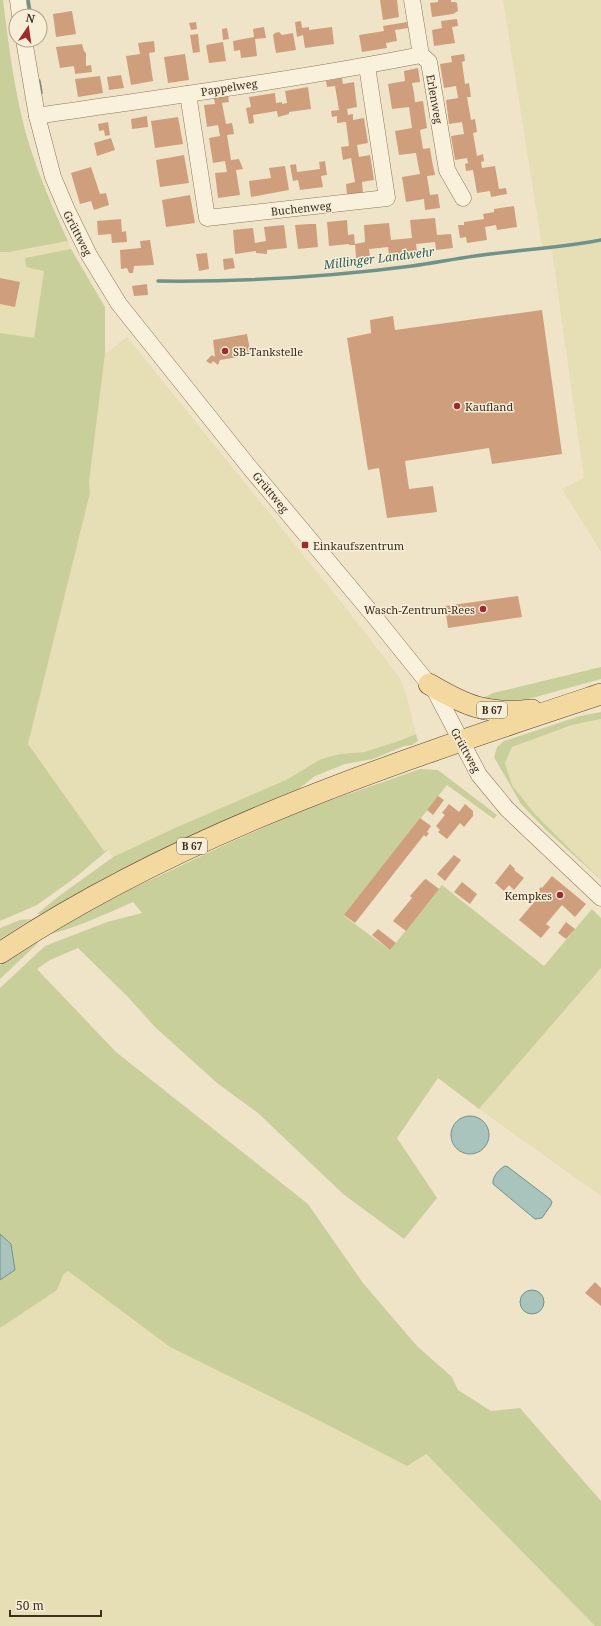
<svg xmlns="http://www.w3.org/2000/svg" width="601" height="1626" font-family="'Noto Serif',serif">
	<rect width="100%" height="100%" fill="#f0e4c8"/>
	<g fill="#e6deb5">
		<polygon points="503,0 601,0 601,552 562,489 584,478 552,251 542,246"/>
		<polygon points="68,241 71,249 25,259 44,270 34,339 0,333 0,252 9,252"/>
		<polygon points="127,337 346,608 400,678 407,697 416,734 399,741 364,752 340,754 321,759 286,780 177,827 113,857 109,850 104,851 28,744 90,493 89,482 105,354"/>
		<polygon points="601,719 601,880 534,813 512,785 505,763 512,747 572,725"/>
		<polygon points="601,968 601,1196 479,1109"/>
		<polygon points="68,1271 170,1347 320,1421 407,1466 425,1454 595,1626 0,1626 0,1328 57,1290 63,1275"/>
	</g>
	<g fill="#c9cf9b">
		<path d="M0,0H3C9,48 15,98 29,144C40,178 53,209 68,241L9,252H0Z"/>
		<polygon points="71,249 105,307 105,354 89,482 90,493 28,744 104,851 109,849 76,877 37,905 0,921 0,333 34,338 44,271 26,267 25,258"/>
		<polygon points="601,667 601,679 514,703 475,702 493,693"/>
		<polygon points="601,712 601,719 572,725 512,747 505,763 512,785 534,813 601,880 545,829 521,804 494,757 497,747 504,741 580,716"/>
		<polygon points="416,734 418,741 412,745 404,746 373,759 345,764 315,776 297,790 184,839 115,872 41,914 37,914 55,899 113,857 177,827 286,780 321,759 340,754 364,752 399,741"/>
		<path d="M420,769L438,770L497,815L494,819L447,785L344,916L390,950L442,885L544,966L592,909L601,918V968L479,1109L438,1078L397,1138L437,1198L404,1239L343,1194L258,1113L217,1083L155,1027L127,996L78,948L50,960L37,969L116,1052L308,1204L363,1283L417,1346L452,1377L458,1390L491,1411L520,1408L601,1501V1626H595L426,1454L407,1466L320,1421L170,1347L68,1271L63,1275L57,1290L0,1328V1280L15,1270L11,1244L0,1234V988L45,946L107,922L142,913L133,902C104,915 75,928 44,936L104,902L233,841L311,807Z"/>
		<polygon points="31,919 0,939 0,928 20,920"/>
		<polygon points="36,941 38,943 0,979 0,965"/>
	</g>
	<g fill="#a9c4bc" stroke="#6f938a">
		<circle cx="470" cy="1135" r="19"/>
		<path d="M505,1166L508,1167L550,1199L552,1202L551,1205L542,1218L535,1219L493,1184C492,1177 499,1169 505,1166Z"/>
		<polygon points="0,1234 11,1244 15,1270 0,1280"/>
		<circle cx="532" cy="1302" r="12"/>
	</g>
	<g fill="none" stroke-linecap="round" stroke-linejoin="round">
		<g stroke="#6f938a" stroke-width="3.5">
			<polyline points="28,0 30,11"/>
			<polyline points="39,81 41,93"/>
			<path d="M158,281C243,282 328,277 412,266C433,263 454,259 475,256C517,250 559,248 601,240"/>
		</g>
	</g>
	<g fill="#cf9f7d">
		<polygon points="380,0 397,0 399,17 383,20"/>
		<polygon points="438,0 451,0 451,2 455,2 457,3 458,11 453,14 432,17 430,3 438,2"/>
		<polygon points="72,11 76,34 56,37 53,14"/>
		<polygon points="457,19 458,26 452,27 455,43 434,46 432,30 442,28 441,21"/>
		<polygon points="301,21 302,28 309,27 309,30 332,27 334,44 305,48 303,35 297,37 295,22"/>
		<polygon points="196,22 197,29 191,30 189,23"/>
		<polygon points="407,22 408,28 395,30 397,41 386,43 387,48 362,52 359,35 384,31 383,26"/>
		<polygon points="264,27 266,38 255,39 257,56 241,58 240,50 234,51 233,41 254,37 253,29"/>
		<polygon points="227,28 229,39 223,40 222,29"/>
		<polygon points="279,32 282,35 293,33 296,50 276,53 273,35 275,33"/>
		<polygon points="198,34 200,52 193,53 190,35"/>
		<polygon points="154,41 155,52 149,53 153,81 131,85 126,56 140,54 138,43"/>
		<polygon points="223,42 226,61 209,63 206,45"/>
		<polygon points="82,44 84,51 86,53 86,66 91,65 92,72 75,74 74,66 60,68 56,47"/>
		<polygon points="185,54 189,80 168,83 164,57"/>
		<polygon points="464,54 465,61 462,62 465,84 469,83 471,97 467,97 471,120 475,119 477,132 473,133 477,156 483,154 484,161 481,162 482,168 495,166 499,189 506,188 507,194 491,197 490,191 477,193 473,170 466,171 465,164 468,163 467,158 455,160 451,136 464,134 462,122 449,124 446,100 458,98 456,86 444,88 440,64 452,62 451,56"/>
		<polygon points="418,68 420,82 412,83 414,93 415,102 423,101 427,128 420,130 423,149 430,148 432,161 435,175 427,176 430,195 438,194 440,208 425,210 424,199 406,202 402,177 420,174 418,164 416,153 399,155 395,131 412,128 409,107 392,109 388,84 405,81 404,71"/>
		<polygon points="121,75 124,88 109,90 107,77"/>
		<polygon points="100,76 103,93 78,97 75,79"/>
		<polygon points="342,78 343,84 354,82 357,107 347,109 348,115 353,114 353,120 364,118 368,143 357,145 359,157 370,155 374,180 362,182 363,193 347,195 346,184 355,182 351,158 343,160 341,147 349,146 346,122 337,123 337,116 332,117 331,111 339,110 335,86 327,87 326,81"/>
		<polygon points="308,87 311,109 289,112 289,114 278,117 277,111 253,115 254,123 249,124 246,108 251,107 249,97 275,93 276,103 282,102 282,104 287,103 285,91"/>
		<polygon points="228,96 229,102 222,103 226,124 232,123 233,128 234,134 227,135 231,160 239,159 243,169 236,170 240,195 218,198 215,173 227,172 225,161 213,163 209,138 220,136 218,125 207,127 204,105 215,104 214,98"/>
		<polygon points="147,116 148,127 132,129 131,119"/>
		<polygon points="178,117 183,144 155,148 151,121"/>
		<polygon points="108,122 110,135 105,136 104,130 99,131 98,124"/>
		<polygon points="111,138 115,150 97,156 94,143"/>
		<polygon points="184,155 189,183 160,187 156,160"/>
		<polygon points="325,161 327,175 321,176 323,187 300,190 298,180 293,181 290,165 296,164 297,172 320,169 319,162"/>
		<polygon points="285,166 289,190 251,197 249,181 271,178 269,168"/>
		<polygon points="91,167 100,194 106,193 109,205 94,210 91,201 80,204 71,173"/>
		<polygon points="190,195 195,223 166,227 162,200"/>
		<polygon points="514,206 517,227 497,230 496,225 485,227 487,240 467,243 466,237 460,238 458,225 464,225 464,222 484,219 483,214 494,212 494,209"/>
		<polygon points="435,218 437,235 451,234 453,248 436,250 435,242 426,243 416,244 417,252 389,255 388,247 379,248 369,249 370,257 356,258 355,244 365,242 364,225 389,223 391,240 412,238 410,220"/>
		<polygon points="121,219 122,232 126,231 127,242 112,243 111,234 98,235 97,221"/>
		<polygon points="347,220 348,235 354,234 355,245 349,245 349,244 329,246 327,222"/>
		<polygon points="310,224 316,224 318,247 298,249 295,225"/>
		<polygon points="284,225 287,248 267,250 267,254 256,253 256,251 235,254 233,230 253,228 255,243 266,241 264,227"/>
		<polygon points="150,240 154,265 134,266 133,273 129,273 127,268 121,269 120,250 141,248 140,241"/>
		<polygon points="207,253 209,269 199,271 196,254"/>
		<polygon points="233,258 235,268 224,270 223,259"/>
		<polygon points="0,278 20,282 15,307 0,304"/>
		<polygon points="147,284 148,295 134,296 132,286"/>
		<polygon points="542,310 562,454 492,464 489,448 405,461 409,489 433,486 437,512 387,518 379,468 368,470 347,338 371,333 370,320 393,316 395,330"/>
		<polygon points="247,334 251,355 220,360 218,365 213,361 211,364 206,361 212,355 215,357 213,340"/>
		<polygon points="518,596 522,617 448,628 445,606"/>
		<polygon points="438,796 444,800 433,815 427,810"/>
		<polygon points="449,804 459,812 465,804 473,811 473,816 464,827 460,823 447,839 438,832 440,830 436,826 445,815 442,813"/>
		<polygon points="420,818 431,826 427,832 429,833 426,837 424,835 355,923 344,915"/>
		<polygon points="454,855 461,860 445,881 437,874"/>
		<polygon points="510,864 515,869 514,870 524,878 514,890 509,885 504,891 495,883"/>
		<polygon points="552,876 586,904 575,917 562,905 546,924 550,927 541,938 519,920 535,901 533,899 540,891 539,889 541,887 542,888"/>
		<polygon points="426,879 439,889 406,931 393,921 412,898 410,896 424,880"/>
		<polygon points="462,882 477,894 470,904 454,892"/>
		<polygon points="566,922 575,929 566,939 558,933"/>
		<polygon points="378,929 396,943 390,950 372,935"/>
		<polygon points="595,1282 601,1288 601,1306 585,1293"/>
	</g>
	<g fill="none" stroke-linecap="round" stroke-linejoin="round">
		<g stroke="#8d765c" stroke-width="17">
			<g id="minor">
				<polyline points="18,0 20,16"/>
				<polyline points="412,0 421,55 429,62 447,170 463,198"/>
				<polyline points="24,40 37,116 53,177 67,210 89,255 119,304 250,468 374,616 436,693 479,775 507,809 601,898"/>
				<polyline points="188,94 207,218 387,198 367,66"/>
				<path d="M37,116C165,97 294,80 421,55"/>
			</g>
		</g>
		<g stroke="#5b4430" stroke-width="22">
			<g id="major">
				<path d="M429,684C466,706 487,715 532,710"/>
				<path d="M0,953C184,831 393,763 601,694"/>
			</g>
		</g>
		<use href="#minor" stroke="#faf1dc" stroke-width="16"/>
		<use href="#major" stroke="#f3d9a0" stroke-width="21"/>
	</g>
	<g fill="#9e2a2b" stroke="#f7eed8" stroke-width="1.5">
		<circle cx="225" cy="351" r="4"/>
		<circle cx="457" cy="406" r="4"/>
		<rect x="301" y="541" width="8" height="8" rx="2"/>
		<circle cx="483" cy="609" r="4"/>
		<circle cx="560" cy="895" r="4"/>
	</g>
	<g text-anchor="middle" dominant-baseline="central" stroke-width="3" stroke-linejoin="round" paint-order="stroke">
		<g fill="#f7eed8" stroke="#756857" stroke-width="1">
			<rect x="477" y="702" width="30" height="16" rx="3"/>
			<rect x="177" y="838" width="30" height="16" rx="3"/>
		</g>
		<g font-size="10" font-weight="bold" fill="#3d2e20">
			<text x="492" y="710">B 67</text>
			<text x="192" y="846">B 67</text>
		</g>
		<g font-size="11" fill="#3d2e20" stroke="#f7eed8">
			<text transform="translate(229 87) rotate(-9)">Pappelweg</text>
			<text transform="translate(435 99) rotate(80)">Erlenweg</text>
			<text transform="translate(301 208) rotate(-6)">Buchenweg</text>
			<text transform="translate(78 233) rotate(63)">Grüttweg</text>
			<text transform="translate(271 492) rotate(50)">Grüttweg</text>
			<text transform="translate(466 750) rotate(61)">Grüttweg</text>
		</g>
		<g font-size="11" fill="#3d2e20" stroke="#f7eed8" text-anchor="start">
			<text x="233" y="351">SB-Tankstelle</text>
			<text x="465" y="406">Kaufland</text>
			<text x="313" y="545">Einkaufszentrum</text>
			<text x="475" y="609" text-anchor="end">Wasch-Zentrum-Rees</text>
			<text x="552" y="895" text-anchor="end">Kempkes</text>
		</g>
		<g font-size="12" font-style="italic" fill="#2f5d5a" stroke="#f7eed8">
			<text transform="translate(379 258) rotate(-7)">Millinger Landwehr</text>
		</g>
	</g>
	<g transform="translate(28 28) rotate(13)"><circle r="19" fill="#f7eed8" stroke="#ada18e"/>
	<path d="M0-3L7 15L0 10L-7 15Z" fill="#9e2a2b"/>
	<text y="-6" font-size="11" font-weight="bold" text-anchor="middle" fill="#3d2e20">N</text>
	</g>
	<path d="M10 1610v6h91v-6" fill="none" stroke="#3d2e20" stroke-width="2"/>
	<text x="16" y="1610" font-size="12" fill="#3d2e20" stroke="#f7eed8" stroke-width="3" paint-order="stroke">50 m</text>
</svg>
